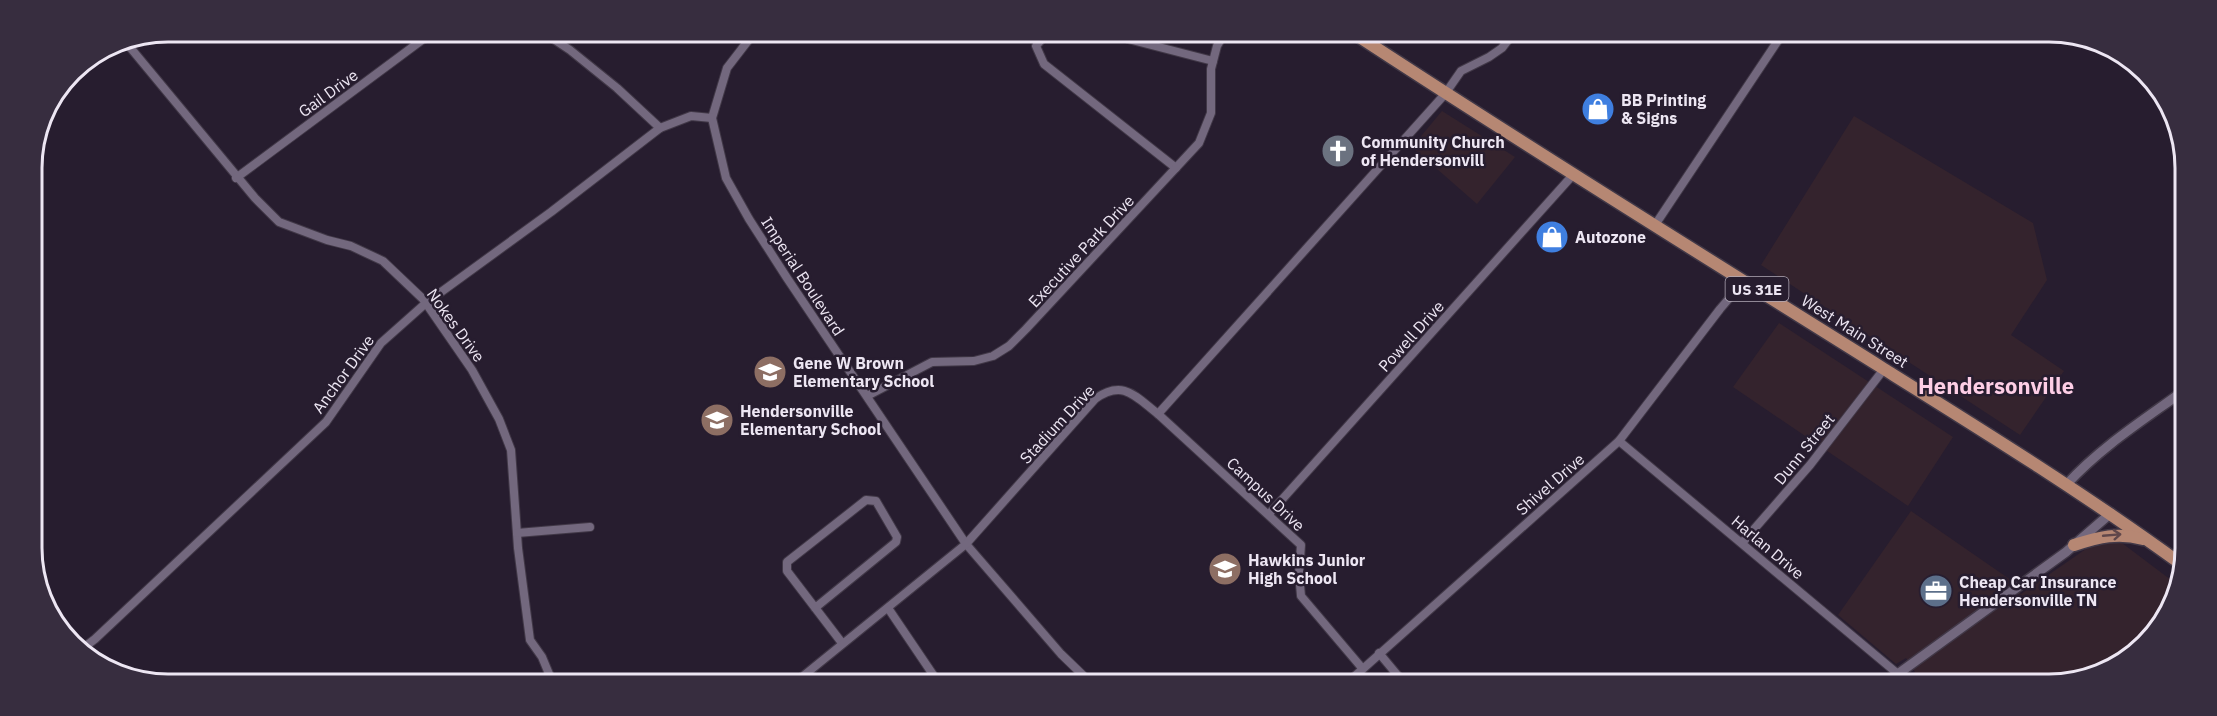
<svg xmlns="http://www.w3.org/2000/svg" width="2217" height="716" font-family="'IBM Plex Sans',sans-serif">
	<rect width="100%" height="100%" fill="#271d2f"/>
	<g fill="#34232d">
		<polygon points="1442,111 1515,157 1477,204 1412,147"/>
		<polygon points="1854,116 2033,223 2047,280 2011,335 2064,371 2020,435 1761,265"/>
		<polygon points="1779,323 1953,437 1908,506 1733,387"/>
		<polygon points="1911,511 2008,578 2021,594 2093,544 2118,540 2179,586 2132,656 2057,684 1899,684 1915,672 1906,658 1896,664 1838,615"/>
	</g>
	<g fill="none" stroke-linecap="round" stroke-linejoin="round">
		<g stroke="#413847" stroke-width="10">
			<g id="minor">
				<polyline points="543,32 570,50 617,88 660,128"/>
				<polyline points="754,33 727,68 712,118 726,178 749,219 787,278 966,544 1061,654 1090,682"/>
				<polyline points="1046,34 1036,46 1044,64 1176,168"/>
				<polyline points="1119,34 1128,39 1213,61"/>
				<polyline points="2052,36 2067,40"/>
				<polyline points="124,40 255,198 279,222 327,240 351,246 383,261 423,299 472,370 499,419 511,450 518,548 530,640 542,657 552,681"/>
				<polyline points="236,178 422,40 439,32"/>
				<polyline points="1655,225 1781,36"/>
				<polyline points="867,396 932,362 974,361 993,356 1009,346 1026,329 1199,143 1211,113 1211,69 1217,46 1224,34"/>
				<polyline points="1158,414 1445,94 1461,71 1489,57 1502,48 1512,35"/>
				<polyline points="1619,441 1898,674"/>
				<polyline points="1269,514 1572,176"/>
				<polyline points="517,533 590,527"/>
				<polyline points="1742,543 1810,465 1884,369"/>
				<polyline points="815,608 896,542 897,537 876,501 866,500 787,562 787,571 842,643"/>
				<polyline points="888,608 938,682"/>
				<polyline points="82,649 95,639 326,422 381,343 426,303 551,212 660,128 691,116 712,118"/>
				<polyline points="1379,653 1404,683"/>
				<path d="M797,681L966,544L1095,399C1123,379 1135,396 1158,414L1301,545L1299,573L1301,596L1362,668"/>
				<polyline points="1347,683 1619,441 1720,309 1744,281"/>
			</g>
		</g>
		<g stroke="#413847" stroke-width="12">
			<g id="tertiary">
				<path d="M2067,484C2101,447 2142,421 2182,392"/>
				<polyline points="1884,684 2066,552 2111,513"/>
			</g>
		</g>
		<g stroke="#413847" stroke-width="15">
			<g id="primary">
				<path d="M1355,34C1530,149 1707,258 1884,369C1985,432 2085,494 2181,564"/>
				<path d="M2074,545C2099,537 2118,532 2143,539"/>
			</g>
		</g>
		<use href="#minor" stroke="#73687e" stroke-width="8"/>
		<use href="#tertiary" stroke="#73687e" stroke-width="9"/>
		<use href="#primary" stroke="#b68773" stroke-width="12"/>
	</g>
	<defs><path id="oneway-shaft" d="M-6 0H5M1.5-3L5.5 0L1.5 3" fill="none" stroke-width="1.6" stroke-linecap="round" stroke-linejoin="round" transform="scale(1.5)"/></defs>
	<use stroke="#60474a" href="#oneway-shaft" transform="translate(2112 535) rotate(-5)"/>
	<defs>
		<g id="shop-disc" transform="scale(1.725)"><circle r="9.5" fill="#3f7fe0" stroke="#271d2f"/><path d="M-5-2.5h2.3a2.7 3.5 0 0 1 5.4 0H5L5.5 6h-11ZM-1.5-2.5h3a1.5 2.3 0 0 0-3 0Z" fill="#fff"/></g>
		<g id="church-disc" transform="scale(1.725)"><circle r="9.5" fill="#6b7280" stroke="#271d2f"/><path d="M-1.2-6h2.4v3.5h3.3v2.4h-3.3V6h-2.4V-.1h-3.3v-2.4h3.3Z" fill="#fff"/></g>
		<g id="school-disc" transform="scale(1.725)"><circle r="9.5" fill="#8d6e63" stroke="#271d2f"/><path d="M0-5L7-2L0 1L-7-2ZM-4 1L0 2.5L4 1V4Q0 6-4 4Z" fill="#fff"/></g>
		<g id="office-disc" transform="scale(1.725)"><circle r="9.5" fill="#5c6f8a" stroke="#271d2f"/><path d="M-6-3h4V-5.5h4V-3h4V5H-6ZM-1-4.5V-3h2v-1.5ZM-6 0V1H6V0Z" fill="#fff"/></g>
	</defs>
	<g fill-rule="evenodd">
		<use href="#shop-disc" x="1598" y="109"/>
		<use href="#church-disc" x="1338" y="151"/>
		<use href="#shop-disc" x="1552" y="237"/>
		<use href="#school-disc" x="770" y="372"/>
		<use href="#school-disc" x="717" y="420"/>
		<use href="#school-disc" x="1225" y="569"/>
		<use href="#office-disc" x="1936" y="591"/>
	</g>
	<g text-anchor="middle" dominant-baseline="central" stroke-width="5" stroke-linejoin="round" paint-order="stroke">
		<rect fill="#271d2f" stroke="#b2aab8" stroke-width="1.5" x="1725.5" y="277" width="63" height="24" rx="4.5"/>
		<g font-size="15" font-weight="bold" fill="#ede6f3">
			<text x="1757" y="289">US 31E</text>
		</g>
		<g font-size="16" fill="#ede6f3" stroke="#271d2f">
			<text transform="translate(328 93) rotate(-36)">Gail Drive</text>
			<text transform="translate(1081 251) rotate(-47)">Executive Park Drive</text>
			<text transform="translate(803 276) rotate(57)">Imperial Boulevard</text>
			<text transform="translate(456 325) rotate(54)">Nokes Drive</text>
			<text transform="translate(1855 331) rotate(32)">West Main Street</text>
			<text transform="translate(1411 336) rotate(-48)">Powell Drive</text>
			<text transform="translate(343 374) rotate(-54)">Anchor Drive</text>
			<text transform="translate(1057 424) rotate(-47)">Stadium Drive</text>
			<text transform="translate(1804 449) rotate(-51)">Dunn Street</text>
			<text transform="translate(1550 484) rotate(-41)">Shivel Drive</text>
			<text transform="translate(1266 494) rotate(43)">Campus Drive</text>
			<text transform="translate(1768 547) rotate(40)">Harlan Drive</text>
		</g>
		<g font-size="16" font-weight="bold" fill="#ede6f3" stroke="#271d2f" text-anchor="start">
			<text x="1621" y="100">BB Printing<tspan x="1621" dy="18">&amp; Signs</tspan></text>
			<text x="1361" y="142">Community Church<tspan x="1361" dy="18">of Hendersonvill</tspan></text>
			<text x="1575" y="237">Autozone</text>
			<text x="793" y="363">Gene W Brown<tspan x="793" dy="18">Elementary School</tspan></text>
			<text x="740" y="411">Hendersonville<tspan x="740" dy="18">Elementary School</tspan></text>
			<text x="1248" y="560">Hawkins Junior<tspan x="1248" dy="18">High School</tspan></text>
			<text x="1959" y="582">Cheap Car Insurance<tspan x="1959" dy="18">Hendersonville TN</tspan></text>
		</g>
		<g font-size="22" font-weight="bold" fill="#fdcee6" stroke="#271d2f">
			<text x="1996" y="385">Hendersonville</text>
		</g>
	</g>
	<path d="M0 0H2217V716H0ZM168 42H2049A126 126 0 0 1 2175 168V548A126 126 0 0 1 2049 674H168A126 126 0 0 1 42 548V168A126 126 0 0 1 168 42Z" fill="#372d3f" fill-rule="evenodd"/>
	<path fill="none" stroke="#ede6f3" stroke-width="3" d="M168 42H2049A126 126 0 0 1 2175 168V548A126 126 0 0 1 2049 674H168A126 126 0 0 1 42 548V168A126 126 0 0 1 168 42Z"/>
</svg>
